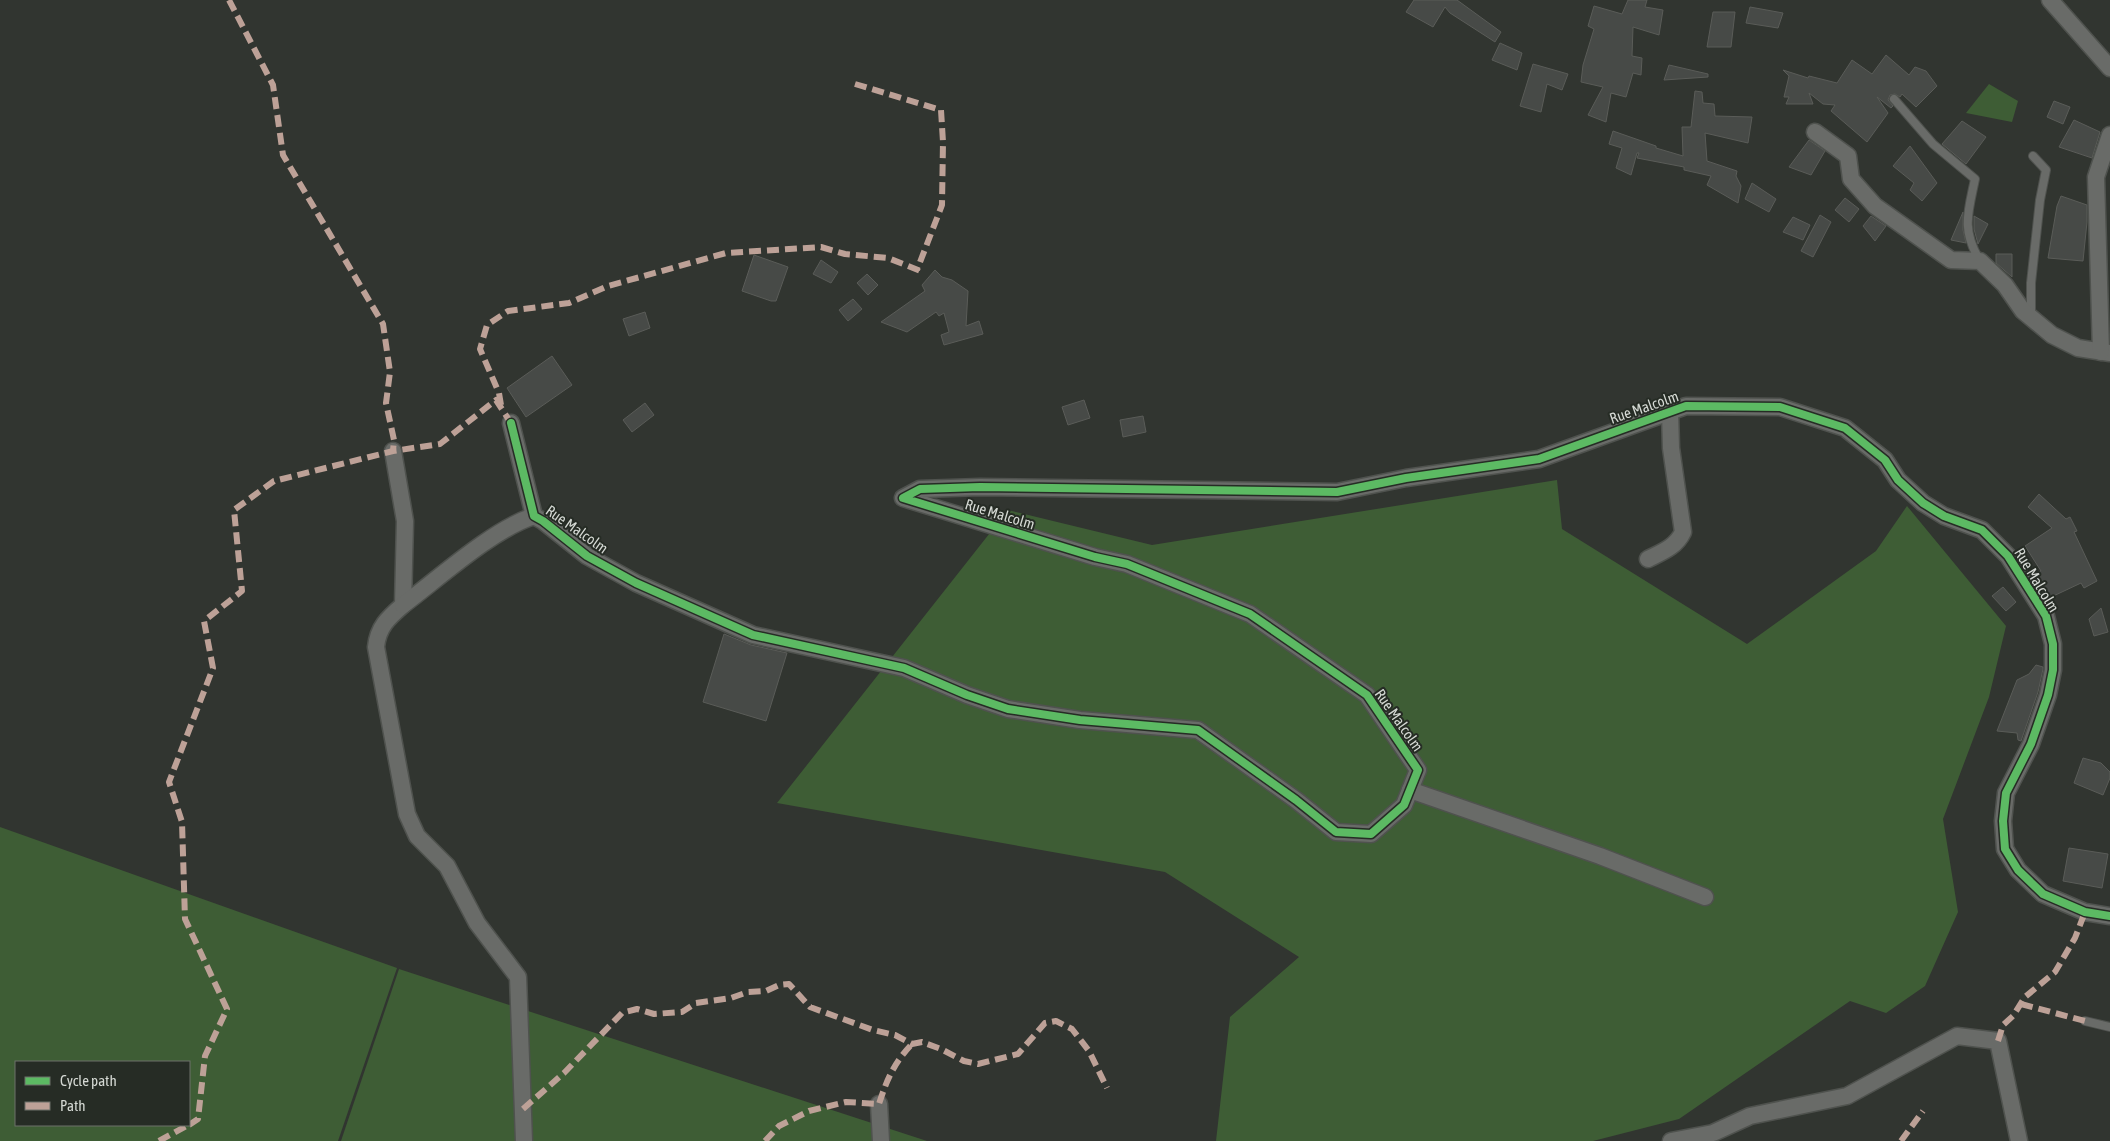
<svg xmlns="http://www.w3.org/2000/svg" width="2110" height="1141" font-family="'Asap Condensed',sans-serif">
	<rect width="100%" height="100%" fill="#313530"/>
	<g fill="#3e5d35" fill-rule="evenodd">
		<polygon points="1989,84 2018,101 2012,122 1966,113"/>
		<polygon points="1557,480 1562,529 1747,644 1876,551 1907,506 2006,626 1989,697 1943,819 1958,912 1925,986 1886,1013 1850,1001 1679,1119 1593,1141 1216,1141 1230,1017 1299,957 1165,872 777,803 1008,510 1152,545"/>
		<path d="M0,827L397,968L338,1141H0ZM16,1062H189V1125H16Z"/>
		<polygon points="399,969 927,1141 341,1141"/>
	</g>
	<g fill="#474a47" stroke="#5a5c58">
		<polygon points="1414,0 1457,0 1501,32 1495,42 1450,13 1445,7 1433,27 1406,12"/>
		<polygon points="1628,0 1647,0 1645,7 1663,10 1659,35 1633,27 1632,56 1642,58 1641,75 1633,73 1626,97 1611,93 1606,122 1588,115 1603,87 1581,82 1583,65 1594,29 1588,26 1594,6 1622,14"/>
		<polygon points="1750,7 1783,13 1778,28 1746,23"/>
		<polygon points="1713,12 1735,12 1731,47 1707,47"/>
		<polygon points="1500,43 1522,53 1517,70 1492,60"/>
		<polygon points="1886,55 1909,75 1915,67 1926,71 1937,86 1916,107 1902,94 1900,97 1895,94 1890,95 1888,100 1893,106 1891,108 1877,97 1888,113 1867,142 1831,111 1835,105 1823,104 1809,93 1813,104 1786,104 1789,97 1784,97 1789,76 1783,70 1808,78 1809,76 1837,83 1852,60 1872,74"/>
		<polygon points="1533,64 1568,74 1562,90 1547,84 1541,112 1520,106"/>
		<polygon points="1669,65 1708,74 1708,77 1664,80"/>
		<polygon points="1695,91 1702,92 1703,103 1714,104 1715,116 1752,117 1748,143 1705,133 1707,161 1737,171 1736,176 1741,186 1738,203 1707,185 1711,176 1684,170 1684,167 1637,158 1639,153 1637,153 1631,175 1616,168 1622,148 1609,144 1613,131 1656,146 1656,148 1683,156 1682,127 1691,127"/>
		<polygon points="2054,101 2070,107 2063,124 2047,117"/>
		<polygon points="2074,120 2100,132 2092,158 2059,147"/>
		<polygon points="1962,121 1986,137 1966,164 1942,144"/>
		<polygon points="1809,140 1825,151 1811,175 1789,167"/>
		<polygon points="1910,146 1937,183 1922,201 1910,190 1914,183 1893,166"/>
		<polygon points="1752,183 1776,199 1769,212 1745,199"/>
		<polygon points="2061,196 2087,205 2087,222 2083,261 2048,258 2057,206"/>
		<polygon points="1845,198 1859,209 1849,222 1835,210"/>
		<polygon points="1963,212 1963,230 1966,243 1951,240"/>
		<polygon points="1820,215 1831,222 1813,257 1801,251"/>
		<polygon points="1871,216 1886,226 1875,241 1863,226"/>
		<polygon points="1974,216 1988,224 1978,244 1974,229"/>
		<polygon points="1793,217 1810,225 1803,240 1783,232"/>
		<polygon points="1996,254 2012,254 2012,277 1996,263"/>
		<polygon points="754,255 788,267 776,301 771,301 742,291"/>
		<polygon points="821,260 838,272 831,283 813,274"/>
		<polygon points="935,270 942,277 952,280 968,291 966,326 979,321 983,334 944,345 941,335 949,332 944,313 939,316 936,312 907,332 881,322 925,291 922,285"/>
		<polygon points="867,274 878,285 868,295 857,283"/>
		<polygon points="853,299 862,309 848,321 839,310"/>
		<polygon points="645,312 650,328 629,336 623,319"/>
		<polygon points="552,356 572,385 526,417 507,388"/>
		<polygon points="1084,400 1090,418 1068,425 1062,407"/>
		<polygon points="645,403 654,415 632,432 623,420"/>
		<polygon points="1143,416 1146,432 1123,437 1120,420"/>
		<polygon points="2039,494 2066,519 2070,517 2077,531 2074,532 2097,581 2084,588 2081,583 2047,599 2033,574 2041,571 2025,546 2052,528 2028,507"/>
		<polygon points="2003,587 2016,602 2006,611 1992,596"/>
		<polygon points="2101,608 2108,632 2094,636 2089,619"/>
		<polygon points="724,634 751,645 787,653 766,721 703,702"/>
		<polygon points="2036,665 2043,667 2043,669 2038,692 2021,741 2018,740 2017,733 1997,731 2017,680 2029,674"/>
		<polygon points="2083,758 2101,763 2110,772 2110,778 2103,795 2074,783"/>
		<polygon points="2069,848 2108,854 2102,888 2063,881"/>
	</g>
	<g fill="none" stroke-linecap="round" stroke-linejoin="round">
		<g stroke="#4f524e" stroke-width="10">
			<g id="service">
				<path d="M1894,99L1933,144L1975,179C1968,213 1961,229 1980,261"/>
				<polyline points="2031,316 2031,283 2040,200 2046,170 2033,156"/>
				<polyline points="2085,1021 2110,1027"/>
			</g>
		</g>
		<g stroke="#4f524e" stroke-width="19">
			<g id="minor">
				<polyline points="2050,0 2110,68"/>
				<polyline points="1815,132 1848,156 1851,179 1875,206 1951,260 1980,261 2005,285 2023,311 2052,335 2078,348 2110,353"/>
				<polyline points="2101,352 2096,177 2110,135"/>
				<polyline points="511,423 534,516 543,521 587,556 636,583 753,635 904,668 967,695 1008,709 1080,720 1198,730 1296,800 1336,832 1371,834 1404,805 1418,770 1367,695 1250,614 1127,564 1095,557 903,498 920,489 980,487 1337,492 1406,478 1539,459 1686,406 1780,407 1845,428 1885,460 1898,480 1923,503 1944,516 1982,530 2008,556 2046,616 2053,644 2053,670 2048,695 2031,744 2006,793 2003,821 2005,849 2018,870 2043,894 2085,912 2110,916"/>
				<path d="M393,451L405,521L403,605C388,618 378,627 376,647L407,814L417,836L447,866L477,923L518,977L524,1141"/>
				<path d="M1648,559C1662,552 1676,547 1683,532L1671,448L1670,412"/>
				<path d="M403,605C439,578 493,529 534,516"/>
				<polyline points="1410,790 1600,856 1705,897"/>
				<polyline points="879,1104 881,1141"/>
				<polyline points="1671,1141 1713,1133 1750,1116 1847,1096 1957,1036 1998,1041 2019,1141"/>
			</g>
		</g>
		<use href="#service" stroke="#696b68" stroke-width="8"/>
		<use href="#minor" stroke="#696b68" stroke-width="16"/>
		<g stroke="#bda197" stroke-width="6" stroke-dasharray="12 6" stroke-linecap="butt">
			<polyline points="229,0 273,85 283,155 383,324 390,372 386,403 394,440 393,451"/>
			<polyline points="855,84 941,110 943,142 942,205 917,270"/>
			<polyline points="501,405 499,393 480,349 487,325 508,311 569,303 608,286 726,253 821,247 845,254 888,258 923,272"/>
			<polyline points="2021,1004 2085,1021"/>
			<polyline points="1998,1041 2003,1025 2013,1016 2025,997 2055,972 2075,938 2085,912"/>
			<polyline points="523,1109 564,1073 622,1013 637,1009 654,1014 682,1012 696,1003 731,998 748,992 766,991 779,985 789,984 810,1007 873,1030 895,1035 912,1044 922,1042 941,1049 964,1061 978,1064 1018,1054 1045,1023 1056,1021 1072,1029 1089,1051 1107,1088"/>
			<polyline points="189,1125 198,1119 205,1056 227,1009 185,919 182,822 169,782 213,668 204,621 242,591 234,510 274,481 393,451 440,444 496,400 511,423"/>
			<polyline points="159,1141 188,1125"/>
			<path d="M765,1141L779,1126L809,1111L846,1102L879,1104C887,1079 894,1063 912,1044"/>
			<polyline points="1901,1141 1923,1111"/>
		</g>
		<g stroke="#262c25" stroke-width="11">
			<polyline id="cycleway" points="511,423 534,516 543,521 587,556 636,583 753,635 904,668 967,695 1008,709 1080,720 1198,730 1296,800 1336,832 1371,834 1404,805 1418,770 1367,695 1250,614 1127,564 1095,557 903,498 920,489 980,487 1337,492 1406,478 1539,459 1686,406 1780,407 1845,428 1885,460 1898,480 1923,503 1944,516 1982,530 2008,556 2046,616 2053,644 2053,670 2048,695 2031,744 2006,793 2003,821 2005,849 2018,870 2043,894 2085,912 2110,916"/>
		</g>
		<use href="#cycleway" stroke="#5cba63" stroke-width="8"/>
	</g>
	<g text-anchor="middle" dominant-baseline="central" stroke-width="4" stroke-linejoin="round" paint-order="stroke">
		<g font-size="15" fill="#d5d9d4" stroke="#262c25">
			<text transform="translate(1644 407) rotate(-19)">Rue Malcolm</text>
			<text transform="translate(1000 514) rotate(17)">Rue Malcolm</text>
			<text transform="translate(577 529) rotate(35)">Rue Malcolm</text>
			<text transform="translate(2037 580) rotate(59)">Rue Malcolm</text>
			<text transform="translate(1399 720) rotate(55)">Rue Malcolm</text>
		</g>
	</g>
	<rect x="15" y="1061" width="175" height="65" fill="#262c25" stroke="#6c716b"/>
	<rect x="25" y="1077" width="25" height="8" fill="#5cba63" stroke="#6c716b"/>
	<text x="60" y="1086" font-size="15" fill="#d5d9d4">Cycle path</text>
	<rect x="25" y="1102" width="25" height="8" fill="#bda197" stroke="#6c716b"/>
	<text x="60" y="1111" font-size="15" fill="#d5d9d4">Path</text>
</svg>
